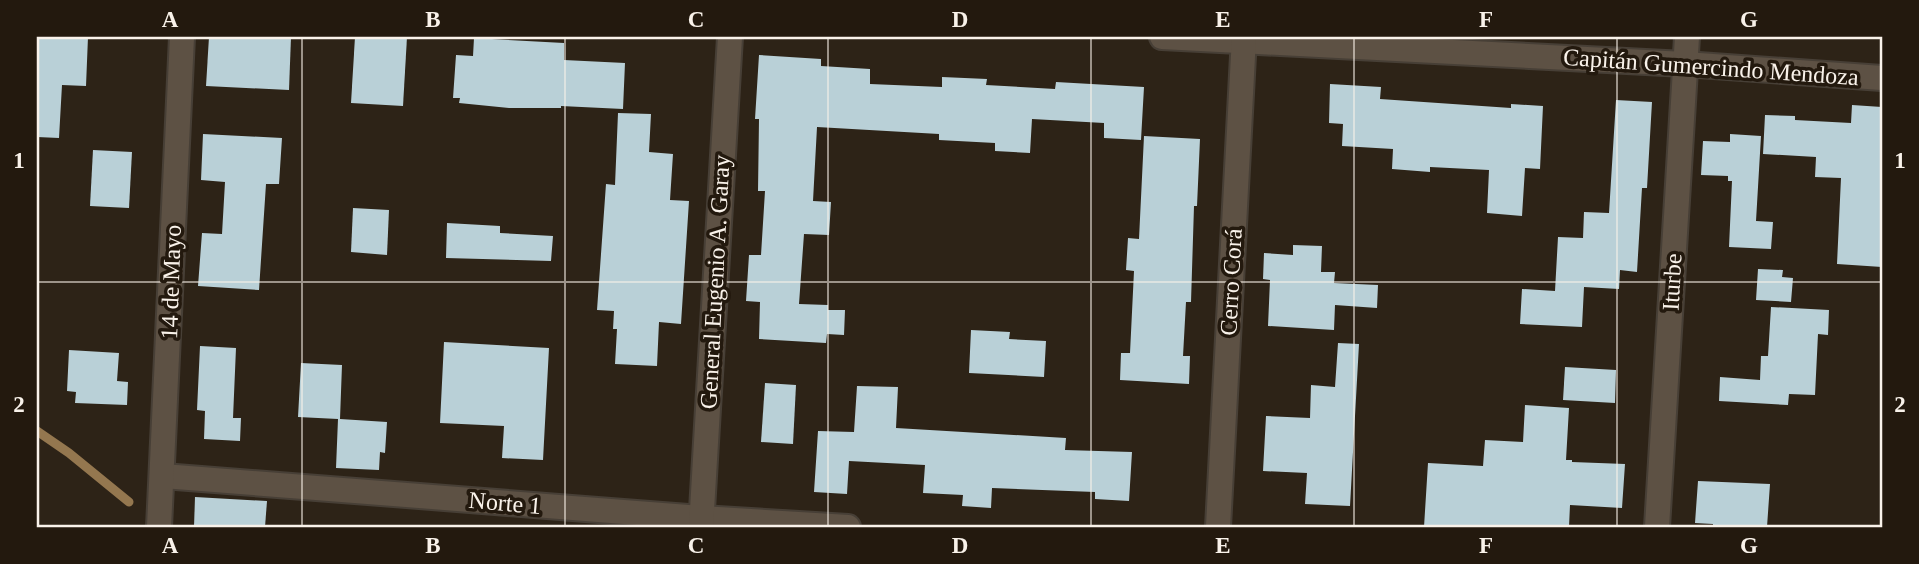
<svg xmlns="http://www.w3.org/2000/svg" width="1919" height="564" font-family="'Times New Roman',serif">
	<rect width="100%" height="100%" fill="#2d2317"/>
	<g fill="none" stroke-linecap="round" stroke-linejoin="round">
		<polyline stroke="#94774f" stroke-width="9" points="37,431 69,453 129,502"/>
	</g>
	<g fill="#b9d0d7">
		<polygon points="37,37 88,37 86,86 62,85 59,138 37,137"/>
		<polygon points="209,37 291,37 289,90 206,86"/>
		<polygon points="355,37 407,37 403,106 351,103"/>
		<polygon points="474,38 564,43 564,60 625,63 623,109 561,106 561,108 509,108 459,103 460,98 453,98 456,55 473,56"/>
		<polygon points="759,55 821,59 821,66 870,69 870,84 942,87 942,77 987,79 986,85 1055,89 1056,82 1144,87 1141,140 1104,138 1104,123 1032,119 1030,153 995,151 995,143 939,140 939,134 817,127 813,201 831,202 829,235 804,234 799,304 828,305 828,310 845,310 844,335 827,334 826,343 759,339 760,302 746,301 749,255 761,255 765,191 758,191 759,119 755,119"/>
		<polygon points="1330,84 1381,87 1380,99 1511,108 1511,104 1543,106 1540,169 1525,168 1522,216 1487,213 1489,170 1430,167 1430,172 1392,169 1393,149 1342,146 1343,124 1329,123"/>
		<polygon points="1616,100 1652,102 1647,188 1642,188 1637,272 1620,270 1619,289 1584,287 1582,327 1520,324 1522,289 1555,291 1558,237 1583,238 1584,212 1609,213"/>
		<polygon points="1852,105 1882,107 1882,267 1837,264 1841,178 1815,177 1816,157 1763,154 1765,115 1795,116 1795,120 1851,123"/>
		<polygon points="618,113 651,114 649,152 673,154 670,200 689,201 681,324 659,322 657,366 615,364 617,329 613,329 614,311 597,310 606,184 615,185"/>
		<polygon points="203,134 282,138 279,184 266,184 259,290 198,286 202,233 222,234 225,182 201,180"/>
		<polygon points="1730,134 1761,136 1756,221 1773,222 1771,249 1729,247 1732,181 1728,181 1728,176 1701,175 1703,141 1730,142"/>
		<polygon points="1144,136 1200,139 1197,206 1194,206 1191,302 1186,302 1183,356 1190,356 1189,384 1120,380 1121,353 1130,353 1134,271 1126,270 1128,238 1139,239"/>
		<polygon points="93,150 132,152 129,208 90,206"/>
		<polygon points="353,208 389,210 387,255 351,252"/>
		<polygon points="447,223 500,226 500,233 553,236 551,261 446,258"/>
		<polygon points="1293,245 1322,246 1321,272 1335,272 1334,283 1378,285 1377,308 1335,305 1334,330 1268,326 1270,280 1263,279 1264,253 1293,255"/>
		<polygon points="1758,269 1783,270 1782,277 1793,278 1791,302 1756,300"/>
		<polygon points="1771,307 1829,310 1828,335 1818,334 1815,395 1789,394 1788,405 1719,401 1720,377 1760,380 1761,356 1768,356"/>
		<polygon points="971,330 1010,332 1009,339 1046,341 1044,377 969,373"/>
		<polygon points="444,342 549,348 543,460 502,458 504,426 440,423"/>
		<polygon points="1338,343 1359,344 1350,506 1305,504 1307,473 1263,471 1266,416 1310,418 1311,385 1335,387"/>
		<polygon points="200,346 236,348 233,418 241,418 240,441 204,439 205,411 197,410"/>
		<polygon points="69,350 119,353 117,381 128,382 127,405 75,403 76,392 67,391"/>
		<polygon points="301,363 342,365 340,419 387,422 385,453 380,452 379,470 336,468 338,419 298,417"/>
		<polygon points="1565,367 1616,370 1615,403 1563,400"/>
		<polygon points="765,383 796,385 793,444 761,442"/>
		<polygon points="857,386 898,387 896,428 1066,438 1065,450 1132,452 1129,501 1095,499 1095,492 992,488 991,508 962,506 963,495 923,493 925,465 849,461 847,494 814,492 818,431 854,432"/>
		<polygon points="1525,405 1569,408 1566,460 1572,460 1572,462 1625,464 1622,508 1570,505 1569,527 1424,527 1428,463 1483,466 1485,440 1523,442"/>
		<polygon points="1698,481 1770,484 1767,527 1713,527 1713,524 1695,523"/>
		<polygon points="195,497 267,501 265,527 194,527"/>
	</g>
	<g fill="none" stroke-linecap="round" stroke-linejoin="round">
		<g stroke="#473f36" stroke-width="28">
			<g id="street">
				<polyline points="1162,37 1685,64 1882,78"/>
				<polyline points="163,476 701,518 848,527"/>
				<polyline points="159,527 182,37"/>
				<polyline points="701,527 730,37"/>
				<polyline points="1218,527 1244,37"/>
				<polyline points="1657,527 1687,37"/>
			</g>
		</g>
		<use href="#street" stroke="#5d5144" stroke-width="24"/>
	</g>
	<path fill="none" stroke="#f9f2ea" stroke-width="2" stroke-opacity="0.55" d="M302,37V527M565,37V527M828,37V527M1091,37V527M1354,37V527M1617,37V527M37,282H1882"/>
	<g text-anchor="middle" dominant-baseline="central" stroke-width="7" stroke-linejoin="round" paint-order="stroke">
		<g font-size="24" fill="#f9f2ea" stroke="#23190e">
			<text transform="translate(1711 67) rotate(4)">Capitán Gumercindo Mendoza</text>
			<text transform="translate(171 282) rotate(-88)">14 de Mayo</text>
			<text transform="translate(715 282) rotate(-87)">General Eugenio A. Garay</text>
			<text transform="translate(1231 282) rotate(-87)">Cerro Corá</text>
			<text transform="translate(1672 282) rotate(-87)">Iturbe</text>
			<text transform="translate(505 503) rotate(5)">Norte 1</text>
		</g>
	</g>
	<rect width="1919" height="564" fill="none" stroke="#23190e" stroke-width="77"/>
	<rect x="38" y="38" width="1843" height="488" fill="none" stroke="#f9f2ea" stroke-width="2.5"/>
	<g font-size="23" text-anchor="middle" font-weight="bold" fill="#f9f2ea">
		<text x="170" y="27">A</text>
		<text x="433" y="27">B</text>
		<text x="696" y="27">C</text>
		<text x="960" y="27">D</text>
		<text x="1223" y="27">E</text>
		<text x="1486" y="27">F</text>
		<text x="1749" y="27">G</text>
		<text x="19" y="168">1</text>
		<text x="1900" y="168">1</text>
		<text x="19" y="412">2</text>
		<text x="1900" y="412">2</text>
		<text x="170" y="553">A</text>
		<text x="433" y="553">B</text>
		<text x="696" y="553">C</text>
		<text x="960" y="553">D</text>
		<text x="1223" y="553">E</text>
		<text x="1486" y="553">F</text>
		<text x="1749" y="553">G</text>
	</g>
</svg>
